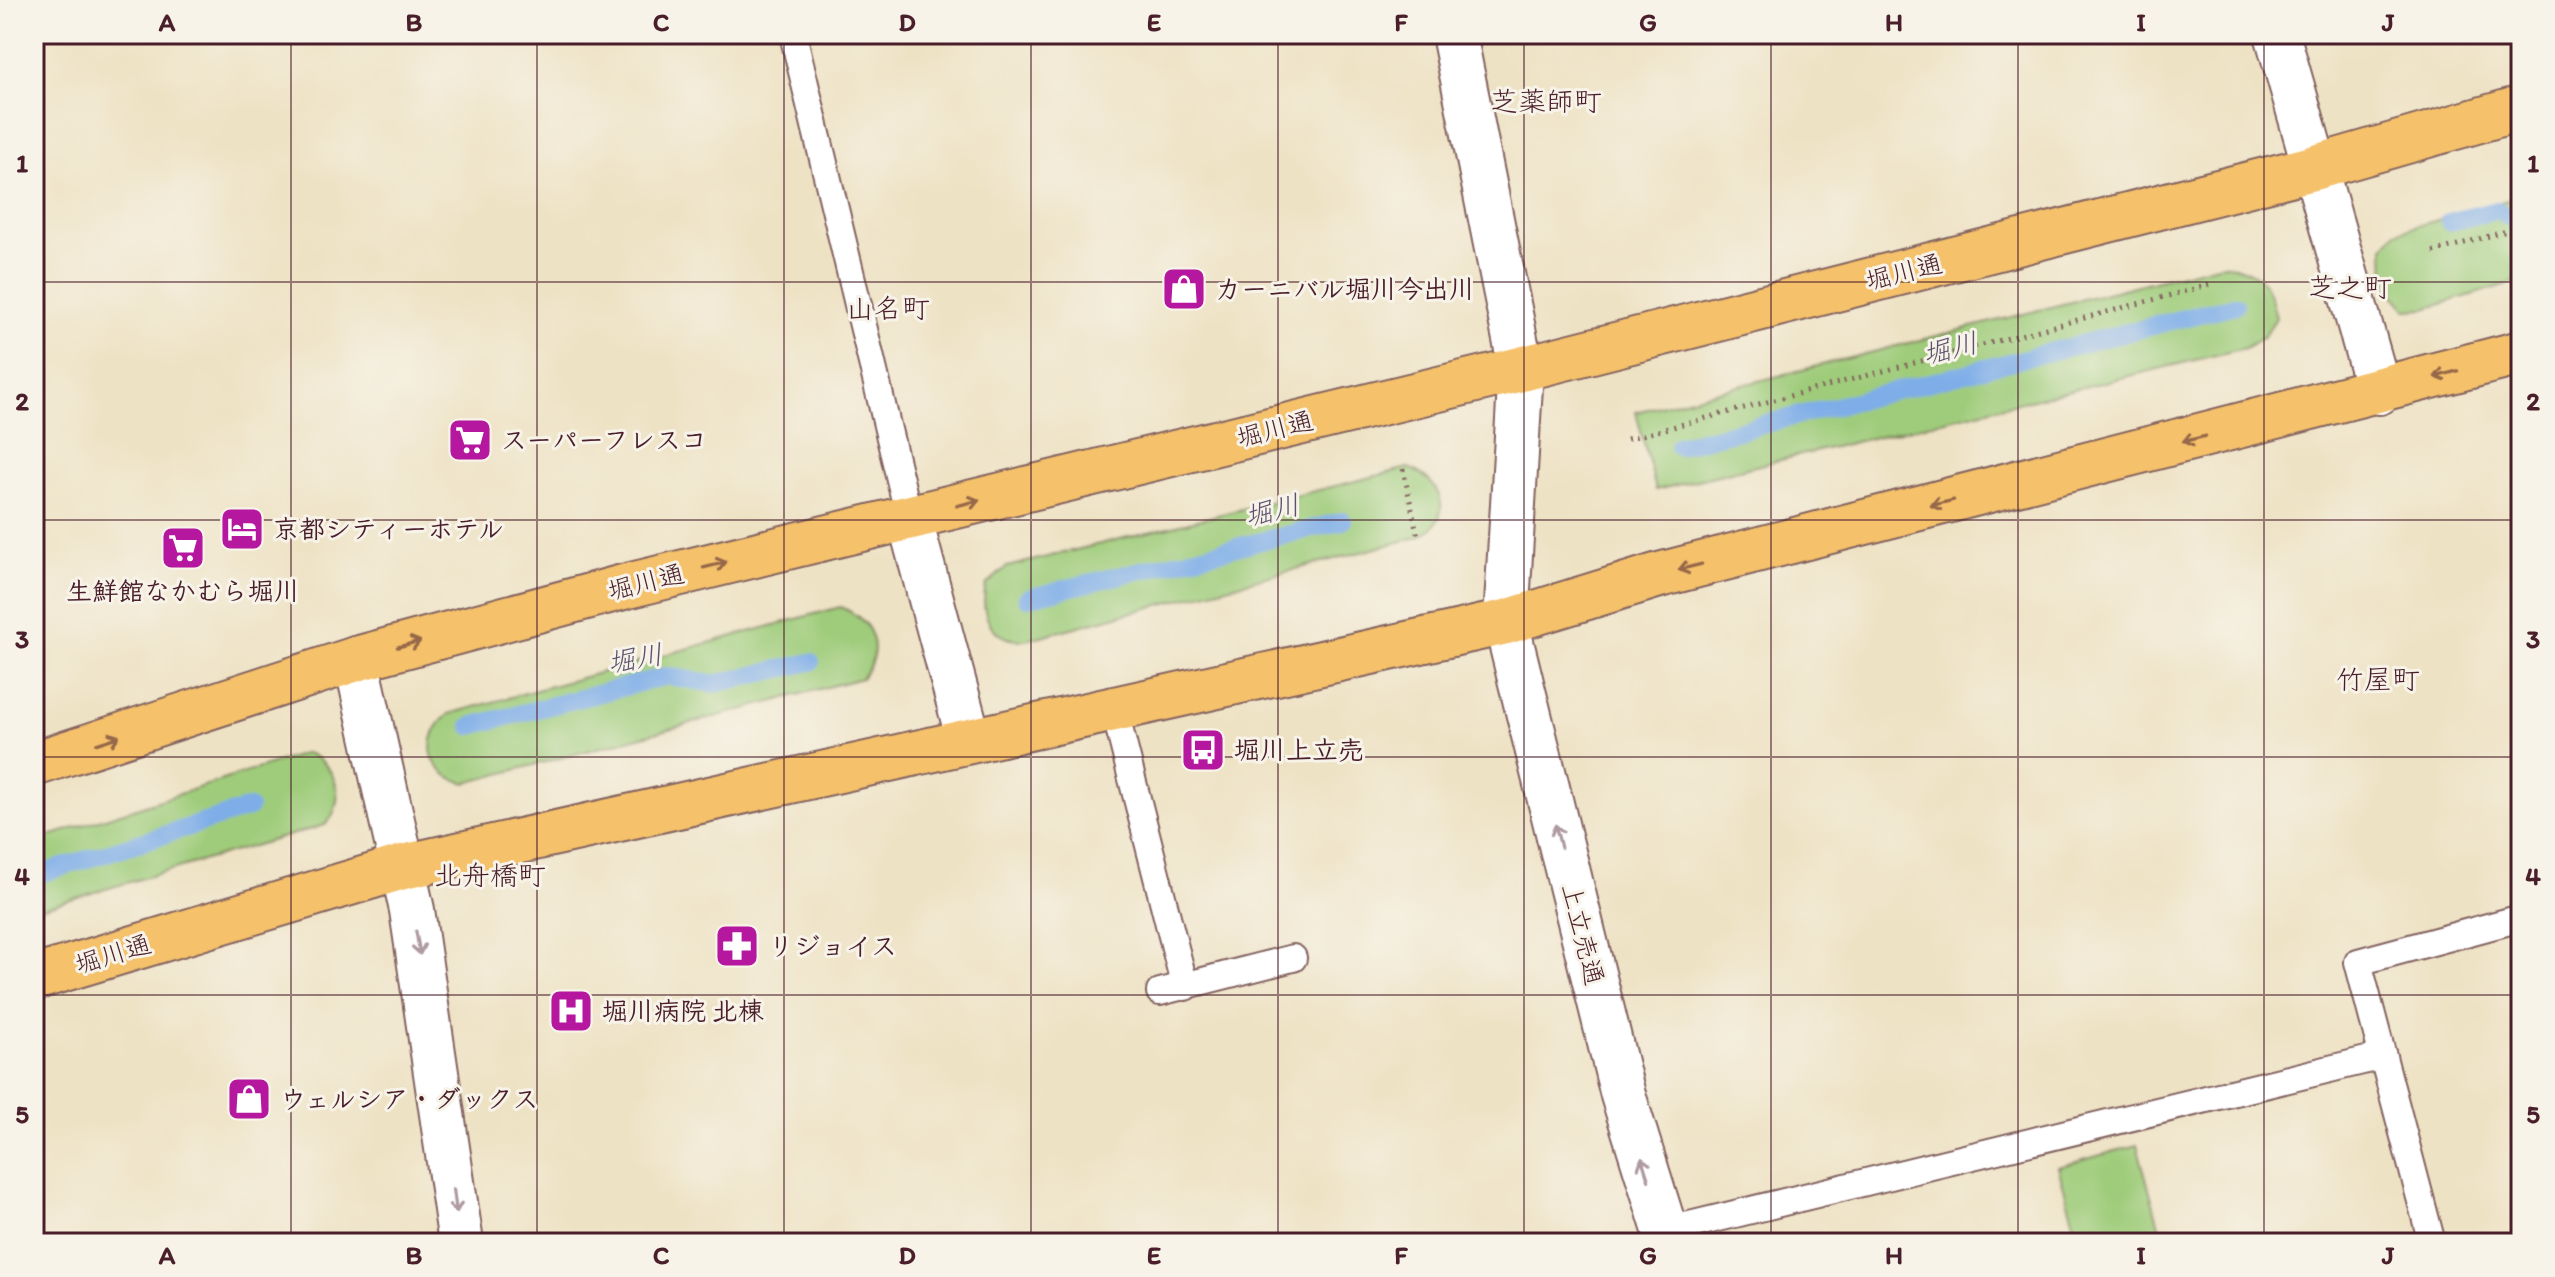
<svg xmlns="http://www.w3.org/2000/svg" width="2555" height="1277" font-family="Itim,'Klee One',sans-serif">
	<rect width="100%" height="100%" fill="#f7f3e8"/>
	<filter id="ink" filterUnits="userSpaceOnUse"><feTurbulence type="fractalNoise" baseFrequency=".0125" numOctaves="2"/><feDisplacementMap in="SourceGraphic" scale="16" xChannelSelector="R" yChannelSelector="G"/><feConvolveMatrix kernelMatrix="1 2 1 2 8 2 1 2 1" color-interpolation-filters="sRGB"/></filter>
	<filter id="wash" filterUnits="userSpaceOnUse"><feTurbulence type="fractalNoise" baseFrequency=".006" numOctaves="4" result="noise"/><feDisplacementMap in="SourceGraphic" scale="32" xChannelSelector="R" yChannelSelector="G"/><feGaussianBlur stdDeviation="1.8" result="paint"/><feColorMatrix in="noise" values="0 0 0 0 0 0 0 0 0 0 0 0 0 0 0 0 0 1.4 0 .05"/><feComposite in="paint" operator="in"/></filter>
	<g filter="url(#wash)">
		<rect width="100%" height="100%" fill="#eee2c4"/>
		<g fill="#9fcc7a" stroke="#747652" stroke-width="2">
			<polygon points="2521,196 2521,280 2425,309 2407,310 2385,285 2384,246 2396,232"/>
			<path d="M2221,264C2260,269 2268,280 2276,318L2264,336L2245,348L1656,490L1636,412Z"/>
			<path d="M1408,468C1442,479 1457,520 1418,537L1026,640C992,642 979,616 986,585L1007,567Z"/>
			<path d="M840,607C872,619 886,650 861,678L466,783C428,775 419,739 449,714Z"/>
			<path d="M306,753C337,762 348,803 325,825L34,910V841Z"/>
			<polygon points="2137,1145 2164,1243 2080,1243 2058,1167"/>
		</g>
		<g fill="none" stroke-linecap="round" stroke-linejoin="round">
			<g stroke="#7eade8" stroke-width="18">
				<polyline points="2449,222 2497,210 2521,224"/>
				<polyline points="1678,446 2235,305"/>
				<polyline points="1027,598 1343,521"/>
				<polyline points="471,726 667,676 714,684 811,662"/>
				<polyline points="34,876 249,808"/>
			</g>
		</g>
	</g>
	<g filter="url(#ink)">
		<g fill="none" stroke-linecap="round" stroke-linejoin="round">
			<g stroke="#836361" stroke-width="30">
				<g id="service">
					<polyline points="793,34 909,517"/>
					<polyline points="1114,708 1185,987"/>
					<polyline points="1160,992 1293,958"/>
					<polyline points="1665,1231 2383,1056"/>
					<polyline points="2432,1243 2358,962 2521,918"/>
				</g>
			</g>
			<g stroke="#836361" stroke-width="48">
				<g id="minor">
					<polyline points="1454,34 1521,369 1506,622 1623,1095 1669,1243"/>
					<polyline points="2277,34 2379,392"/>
					<polyline points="909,517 969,740"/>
					<polyline points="356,659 412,910 461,1243"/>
				</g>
			</g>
			<g stroke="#836361" stroke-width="48">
				<g id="primary">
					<polyline points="34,764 356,659 627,586 1521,369 2313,168 2521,108"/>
					<polyline points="34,978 403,867 1506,622 1659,575 2521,353"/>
				</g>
			</g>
			<g stroke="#836361" stroke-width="5" stroke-dasharray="2 6" stroke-linecap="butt">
				<polyline points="2433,252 2521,227"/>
				<polyline points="1627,439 2209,285"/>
				<polyline points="1403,469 1418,537"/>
			</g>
			<use href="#service" stroke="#fff" stroke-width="26"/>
			<use href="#minor" stroke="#fff" stroke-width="44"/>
			<use href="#primary" stroke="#f5c16b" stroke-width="44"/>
		</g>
		<defs><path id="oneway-shaft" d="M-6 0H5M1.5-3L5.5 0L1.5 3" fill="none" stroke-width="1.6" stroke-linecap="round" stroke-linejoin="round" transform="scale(2)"/></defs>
		<g stroke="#976848">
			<use href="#oneway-shaft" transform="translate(2446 374) rotate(165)"/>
			<use href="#oneway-shaft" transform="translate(2194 439) rotate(166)"/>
			<use href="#oneway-shaft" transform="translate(968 503) rotate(-14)"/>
			<use href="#oneway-shaft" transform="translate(1942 503) rotate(166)"/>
			<use href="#oneway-shaft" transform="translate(715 565) rotate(-14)"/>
			<use href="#oneway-shaft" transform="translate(1690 567) rotate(166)"/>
			<use href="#oneway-shaft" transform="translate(409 644) rotate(-15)"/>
			<use href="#oneway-shaft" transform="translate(108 740) rotate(-18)"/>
		</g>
		<g stroke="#ae9aa0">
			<use href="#oneway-shaft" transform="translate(1558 836) rotate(-104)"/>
			<use href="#oneway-shaft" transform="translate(418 943) rotate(80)"/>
			<use href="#oneway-shaft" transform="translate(1645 1169) rotate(-108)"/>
			<use href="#oneway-shaft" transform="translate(455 1201) rotate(83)"/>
		</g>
	</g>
	<path fill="none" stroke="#4a1f2b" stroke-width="2" stroke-opacity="0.55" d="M291,34V1243M537,34V1243M784,34V1243M1031,34V1243M1278,34V1243M1524,34V1243M1771,34V1243M2018,34V1243M2264,34V1243M34,282H2521M34,520H2521M34,757H2521M34,995H2521"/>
	<defs>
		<g id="shop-square" transform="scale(2.3)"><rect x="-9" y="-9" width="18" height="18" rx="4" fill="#b5179e" stroke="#f7f3e8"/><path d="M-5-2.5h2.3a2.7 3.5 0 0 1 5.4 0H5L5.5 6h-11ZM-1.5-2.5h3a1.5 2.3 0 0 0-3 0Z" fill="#fff"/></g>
		<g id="supermarket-square" transform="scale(2.3)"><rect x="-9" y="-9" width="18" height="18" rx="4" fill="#b5179e" stroke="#f7f3e8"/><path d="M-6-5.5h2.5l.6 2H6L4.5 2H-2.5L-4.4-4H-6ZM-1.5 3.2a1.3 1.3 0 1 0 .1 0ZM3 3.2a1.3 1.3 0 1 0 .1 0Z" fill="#fff"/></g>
		<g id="hotel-square" transform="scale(2.3)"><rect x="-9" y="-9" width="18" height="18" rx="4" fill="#b5179e" stroke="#f7f3e8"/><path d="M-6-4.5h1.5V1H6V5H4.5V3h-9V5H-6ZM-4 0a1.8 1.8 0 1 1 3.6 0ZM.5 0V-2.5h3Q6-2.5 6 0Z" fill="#fff"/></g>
		<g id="bus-square" transform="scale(2.3)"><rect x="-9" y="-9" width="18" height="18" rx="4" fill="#b5179e" stroke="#f7f3e8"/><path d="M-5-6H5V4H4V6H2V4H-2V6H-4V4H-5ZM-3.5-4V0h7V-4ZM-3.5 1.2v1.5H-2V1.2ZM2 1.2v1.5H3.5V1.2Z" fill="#fff"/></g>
		<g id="pharmacy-square" transform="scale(2.3)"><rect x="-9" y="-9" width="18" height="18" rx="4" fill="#b5179e" stroke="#f7f3e8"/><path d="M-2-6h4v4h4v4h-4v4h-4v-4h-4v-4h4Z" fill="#fff"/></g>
		<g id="hospital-square" transform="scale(2.3)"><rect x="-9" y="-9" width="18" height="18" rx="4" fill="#b5179e" stroke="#f7f3e8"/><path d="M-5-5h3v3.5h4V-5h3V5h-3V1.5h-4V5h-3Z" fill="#fff"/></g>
	</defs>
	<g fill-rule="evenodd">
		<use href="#shop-square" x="1184" y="289"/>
		<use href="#supermarket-square" x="470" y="440"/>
		<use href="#hotel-square" x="242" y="529"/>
		<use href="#supermarket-square" x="183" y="548"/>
		<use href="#bus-square" x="1203" y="750"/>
		<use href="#pharmacy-square" x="737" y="946"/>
		<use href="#hospital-square" x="571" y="1011"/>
		<use href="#shop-square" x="249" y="1099"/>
	</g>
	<g text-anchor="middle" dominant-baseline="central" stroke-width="6" stroke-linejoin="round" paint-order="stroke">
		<g font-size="26" fill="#4a1f2b" stroke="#f7f3e8">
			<text transform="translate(1904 272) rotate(-14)">堀川通</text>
			<text transform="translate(1275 429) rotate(-14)">堀川通</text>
			<text transform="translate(646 582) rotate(-14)">堀川通</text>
			<text transform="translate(1583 934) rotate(76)">上立売通</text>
			<text transform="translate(113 954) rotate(-17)">堀川通</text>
		</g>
		<g font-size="26" font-weight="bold" fill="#4a1f2b" stroke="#f7f3e8" text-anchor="start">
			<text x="1215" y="289">カーニバル堀川今出川</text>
			<text x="501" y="440">スーパーフレスコ</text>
			<text x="273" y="529">京都シティーホテル</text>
			<text x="183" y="591" text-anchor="middle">生鮮館なかむら堀川</text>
			<text x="1234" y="750">堀川上立売</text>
			<text x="768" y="946">リジョイス</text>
			<text x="602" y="1011">堀川病院 北棟</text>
			<text x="280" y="1099">ウェルシア・ダックス</text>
		</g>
		<g font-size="28" fill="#4a1f2b" stroke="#f7f3e8">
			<text x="1546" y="101">芝薬師町</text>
			<text x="2350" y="287">芝之町</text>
			<text x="888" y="308">山名町</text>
			<text x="2378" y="679">竹屋町</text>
			<text x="490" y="875">北舟橋町</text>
		</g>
		<g font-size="28" font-style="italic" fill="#5c516d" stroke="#f7f3e8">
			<text transform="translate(1950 348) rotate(-14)">堀川</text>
			<text transform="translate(1272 510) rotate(-14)">堀川</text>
			<text transform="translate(635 658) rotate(-10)">堀川</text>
		</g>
	</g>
	<rect width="2555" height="1277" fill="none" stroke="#f7f3e8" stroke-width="88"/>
	<rect x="44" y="44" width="2467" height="1189" fill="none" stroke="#4a1f2b" stroke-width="3"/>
	<g font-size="26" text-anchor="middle" font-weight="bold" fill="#4a1f2b">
		<text x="167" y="31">A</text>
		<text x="414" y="31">B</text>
		<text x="661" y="31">C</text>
		<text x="907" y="31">D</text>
		<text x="1154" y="31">E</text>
		<text x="1401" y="31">F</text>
		<text x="1648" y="31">G</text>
		<text x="1894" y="31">H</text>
		<text x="2141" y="31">I</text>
		<text x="2388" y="31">J</text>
		<text x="22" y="172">1</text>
		<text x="2533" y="172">1</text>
		<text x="22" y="410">2</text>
		<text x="2533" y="410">2</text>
		<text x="22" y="648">3</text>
		<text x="2533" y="648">3</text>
		<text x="22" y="885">4</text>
		<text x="2533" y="885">4</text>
		<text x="22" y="1123">5</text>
		<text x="2533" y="1123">5</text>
		<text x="167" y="1264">A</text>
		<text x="414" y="1264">B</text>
		<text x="661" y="1264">C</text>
		<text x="907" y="1264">D</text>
		<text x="1154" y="1264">E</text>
		<text x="1401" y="1264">F</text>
		<text x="1648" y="1264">G</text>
		<text x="1894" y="1264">H</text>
		<text x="2141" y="1264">I</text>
		<text x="2388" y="1264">J</text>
	</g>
</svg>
